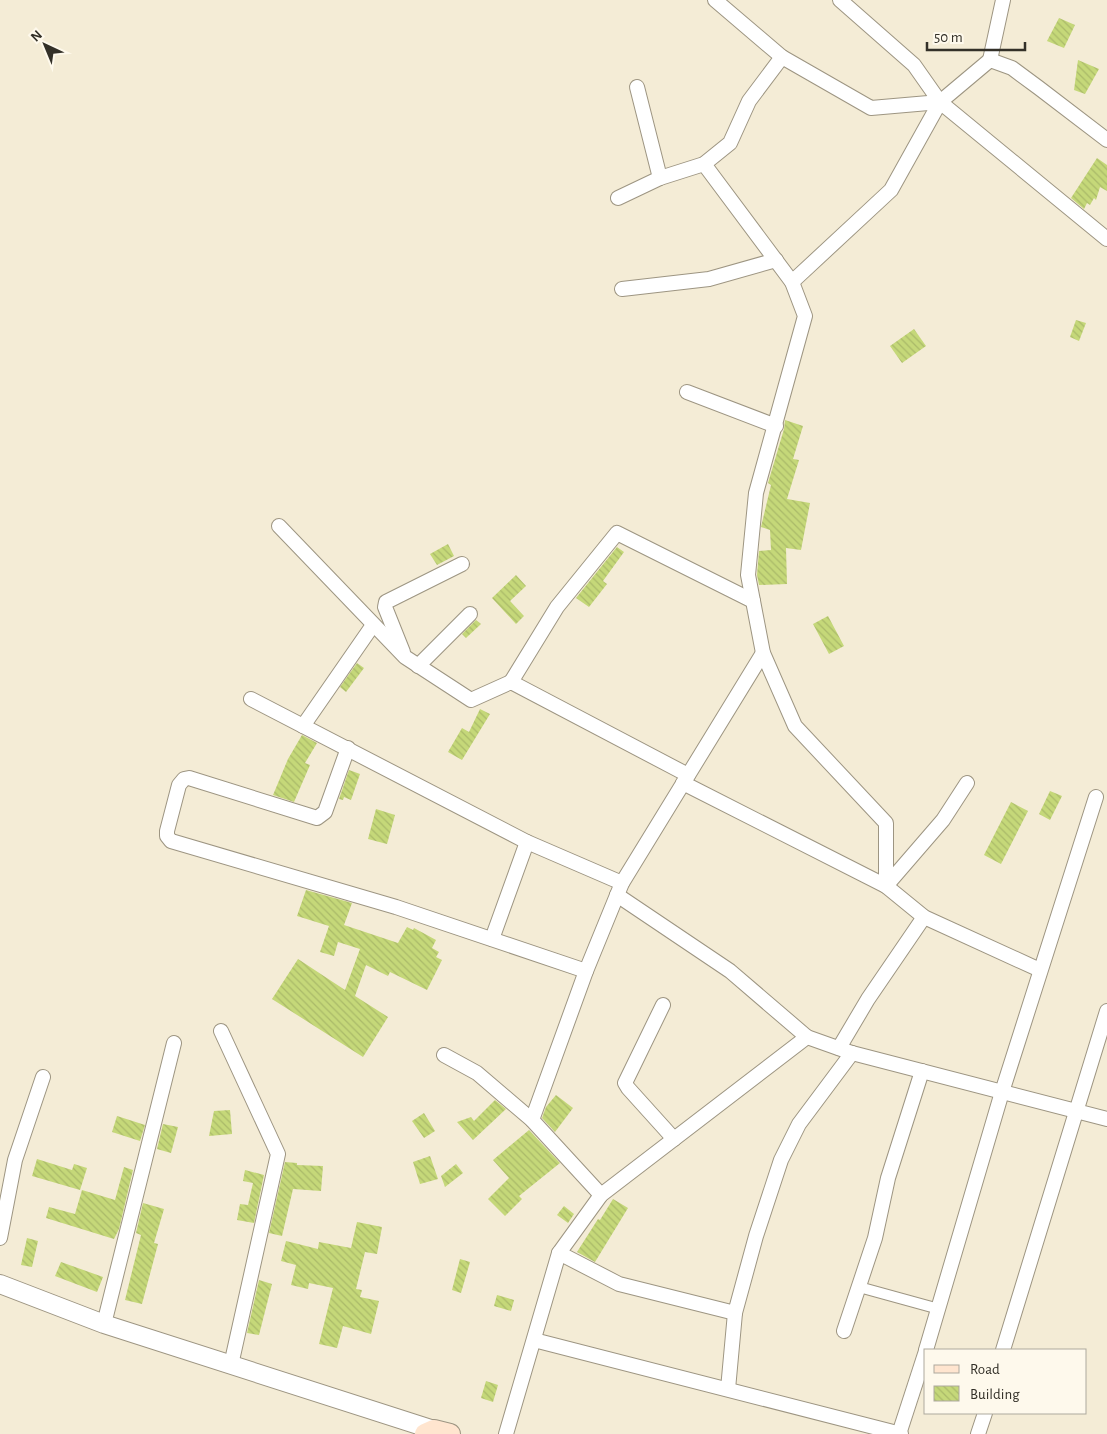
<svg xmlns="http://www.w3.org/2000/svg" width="1107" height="1434" font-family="'Alegreya Sans',sans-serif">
	<defs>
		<pattern id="building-back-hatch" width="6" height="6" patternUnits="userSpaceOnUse" patternTransform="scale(1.25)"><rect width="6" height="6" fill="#c5d879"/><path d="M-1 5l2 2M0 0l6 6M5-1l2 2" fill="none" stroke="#aaba69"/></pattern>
	</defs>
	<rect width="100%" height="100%" fill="#f4ecd6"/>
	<g fill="url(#building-back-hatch)">
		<polygon points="1059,18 1075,25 1064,48 1047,41"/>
		<polygon points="1078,60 1099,69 1085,94 1074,90"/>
		<polygon points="1097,158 1107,165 1107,191 1100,187 1096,200 1094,198 1090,205 1087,203 1084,209 1071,198"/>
		<polygon points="1076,320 1086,323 1079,341 1070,337"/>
		<polygon points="914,329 926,346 902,363 890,346"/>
		<polygon points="785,420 803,426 793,459 799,460 787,499 810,503 801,550 786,548 787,584 759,585 757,575 759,551 771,550 770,530 761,527 771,485 768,483 784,429"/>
		<polygon points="448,544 454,556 437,565 430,554"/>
		<polygon points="617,547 624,552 603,581 607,584 589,607 576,598"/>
		<polygon points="516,575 526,586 510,601 524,616 516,624 492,598"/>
		<polygon points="828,616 844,646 829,654 813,624"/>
		<polygon points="476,620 481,624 466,638 462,634"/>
		<polygon points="357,663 364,668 346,692 340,687"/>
		<polygon points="480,709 490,714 462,760 448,752 462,728 469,732"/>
		<polygon points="302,735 317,743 305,763 310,765 294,802 273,795 288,759"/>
		<polygon points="349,770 360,774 351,800 344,797 343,800 339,799"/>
		<polygon points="1050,791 1062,796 1050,820 1039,814"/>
		<polygon points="1011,802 1028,811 1001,864 984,855"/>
		<polygon points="376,809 395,815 387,844 368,839"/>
		<polygon points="306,890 352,903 344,925 398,943 407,927 413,930 414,928 436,940 432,948 439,952 436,957 442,960 427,990 390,972 388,976 366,965 355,996 388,1017 363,1057 272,999 298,959 345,990 360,949 338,942 334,956 320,952 329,926 297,916"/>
		<polygon points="556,1095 573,1108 555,1132 542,1118 546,1107"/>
		<polygon points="495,1100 506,1109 473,1140 457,1122 471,1117 474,1121"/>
		<polygon points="230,1110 232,1134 209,1136 214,1111"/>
		<polygon points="424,1113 435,1131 424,1138 412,1121"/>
		<polygon points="117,1116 145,1125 140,1141 112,1132"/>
		<polygon points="163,1124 178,1127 171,1153 157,1149"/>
		<polygon points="529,1130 560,1163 519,1196 522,1199 505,1216 488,1199 509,1178 493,1160"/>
		<polygon points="430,1156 438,1179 420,1184 413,1162"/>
		<polygon points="37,1159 72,1170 74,1164 87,1168 80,1190 32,1176"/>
		<polygon points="285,1162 297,1163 297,1165 323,1166 321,1191 293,1189 282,1236 269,1233"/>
		<polygon points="456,1164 463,1173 445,1187 441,1176"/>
		<polygon points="124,1167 133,1170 119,1229 114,1239 46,1218 49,1207 75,1214 82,1190 115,1200"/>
		<polygon points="245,1170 264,1175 254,1223 237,1220 240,1204 248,1205 253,1183 243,1181"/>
		<polygon points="613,1199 628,1208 595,1262 577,1252 598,1219 600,1220"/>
		<polygon points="143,1203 164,1209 154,1243 158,1244 142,1304 125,1300 141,1235 136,1233"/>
		<polygon points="564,1206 574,1214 568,1223 557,1215"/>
		<polygon points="357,1222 382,1227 377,1254 365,1252 356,1289 362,1290 360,1297 379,1301 371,1334 343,1326 337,1348 319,1344 333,1288 309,1283 308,1289 291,1285 296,1265 281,1261 286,1241 318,1249 319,1242 351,1248"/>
		<polygon points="27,1238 38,1241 32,1267 21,1265"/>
		<polygon points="460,1259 470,1262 461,1293 452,1290"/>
		<polygon points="61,1262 103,1277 97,1292 55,1276"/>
		<polygon points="259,1280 272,1284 259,1335 247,1333"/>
		<polygon points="497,1295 514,1300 511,1311 494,1306"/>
		<polygon points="486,1381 498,1385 493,1402 481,1398"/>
	</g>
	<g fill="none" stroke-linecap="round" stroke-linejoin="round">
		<g stroke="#9d9582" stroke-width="12">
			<polyline id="pedestrian" points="859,1287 939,1309"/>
		</g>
		<g stroke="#9d9582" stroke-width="16">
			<g id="minor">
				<polyline points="715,0 782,57 871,108 940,102 990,60 1012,68 1039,88 1107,140"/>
				<polyline points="840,0 914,65 940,102 1107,239"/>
				<polyline points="990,60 1003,0"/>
				<polyline points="637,87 660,178"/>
				<polyline points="704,164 792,282 805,316 756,493 748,575 763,653 795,726 886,823 886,886 924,917 1040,970"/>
				<polyline points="618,198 660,178 704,164 730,143 749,101 782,57"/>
				<polyline points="792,282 891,190 940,102"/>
				<polyline points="622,289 709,279 776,260"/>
				<polyline points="687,392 776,426"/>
				<polyline points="279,526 405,657 471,700 511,682 688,775"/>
				<polyline points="403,652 385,607 386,602 462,564"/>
				<polyline points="418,666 470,614"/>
				<polyline points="511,682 557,607 617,533 753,601"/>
				<polyline points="251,699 527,842 622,883"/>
				<polyline points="303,726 373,625"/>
				<polyline points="348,748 325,812 317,818 189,778 184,779 179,785 167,831 167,836 171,841 396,907 586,971"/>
				<polyline points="683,783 886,886 943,820 967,783"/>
				<polyline points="617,895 730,971 807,1037 852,1053 1107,1119"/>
				<polyline points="492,939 527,842"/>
				<polyline points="663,1005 625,1083 628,1088 674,1139"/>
				<polyline points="221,1031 278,1154 231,1365"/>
				<polyline points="839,1048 868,999 924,917"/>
				<polyline points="444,1055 477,1073 532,1120 601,1195"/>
				<polyline points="532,1120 586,971 622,883 763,653"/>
				<polyline points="0,1238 15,1160 43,1077"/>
				<polyline points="559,1253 619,1284 735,1313"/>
				<polyline points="104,1324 174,1043"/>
				<polyline points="844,1331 875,1238 888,1178 922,1071"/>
				<polyline points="534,1340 901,1434"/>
				<polyline points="926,1350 1002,1092 1096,797"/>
				<polyline points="1003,1350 1107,1011"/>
				<polyline points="728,1389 735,1313 756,1236 781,1160 799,1124 852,1053"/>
				<polyline points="506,1434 559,1253 601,1195 807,1037"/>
				<polyline points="899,1434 926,1351"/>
				<polyline points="978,1434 985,1413"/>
			</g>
		</g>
		<g stroke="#9d9582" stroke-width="20">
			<polyline id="tertiary" points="0,1284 104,1324 434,1430"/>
		</g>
		<g stroke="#9d9582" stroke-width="22">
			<polyline id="secondary" points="425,1434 434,1430 450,1434"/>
		</g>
		<use href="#pedestrian" stroke="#fff" stroke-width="10"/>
		<use href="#minor" stroke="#fff" stroke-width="14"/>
		<use href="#tertiary" stroke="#fff" stroke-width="18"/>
		<use href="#secondary" stroke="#ffe5cf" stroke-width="20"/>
	</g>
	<rect x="924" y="1349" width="162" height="65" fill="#fef9ec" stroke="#ada99e"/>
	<rect x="934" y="1365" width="25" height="8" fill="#ffe5cf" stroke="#ada99e"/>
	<text x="970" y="1374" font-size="15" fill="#333028">Road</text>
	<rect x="934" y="1386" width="25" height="15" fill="url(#building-back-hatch)" stroke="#ada99e"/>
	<text x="970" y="1399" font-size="15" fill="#333028">Building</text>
	<g transform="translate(45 45) rotate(316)" stroke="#fef9ec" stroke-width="4" paint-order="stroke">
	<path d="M0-4L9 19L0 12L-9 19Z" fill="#333028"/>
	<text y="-8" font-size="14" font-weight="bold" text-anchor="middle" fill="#333028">N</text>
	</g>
	<path d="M927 42v8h98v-8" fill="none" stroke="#333028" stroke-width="2.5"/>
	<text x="934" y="42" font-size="15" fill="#333028" stroke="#fef9ec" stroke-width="4" paint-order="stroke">50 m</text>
</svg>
